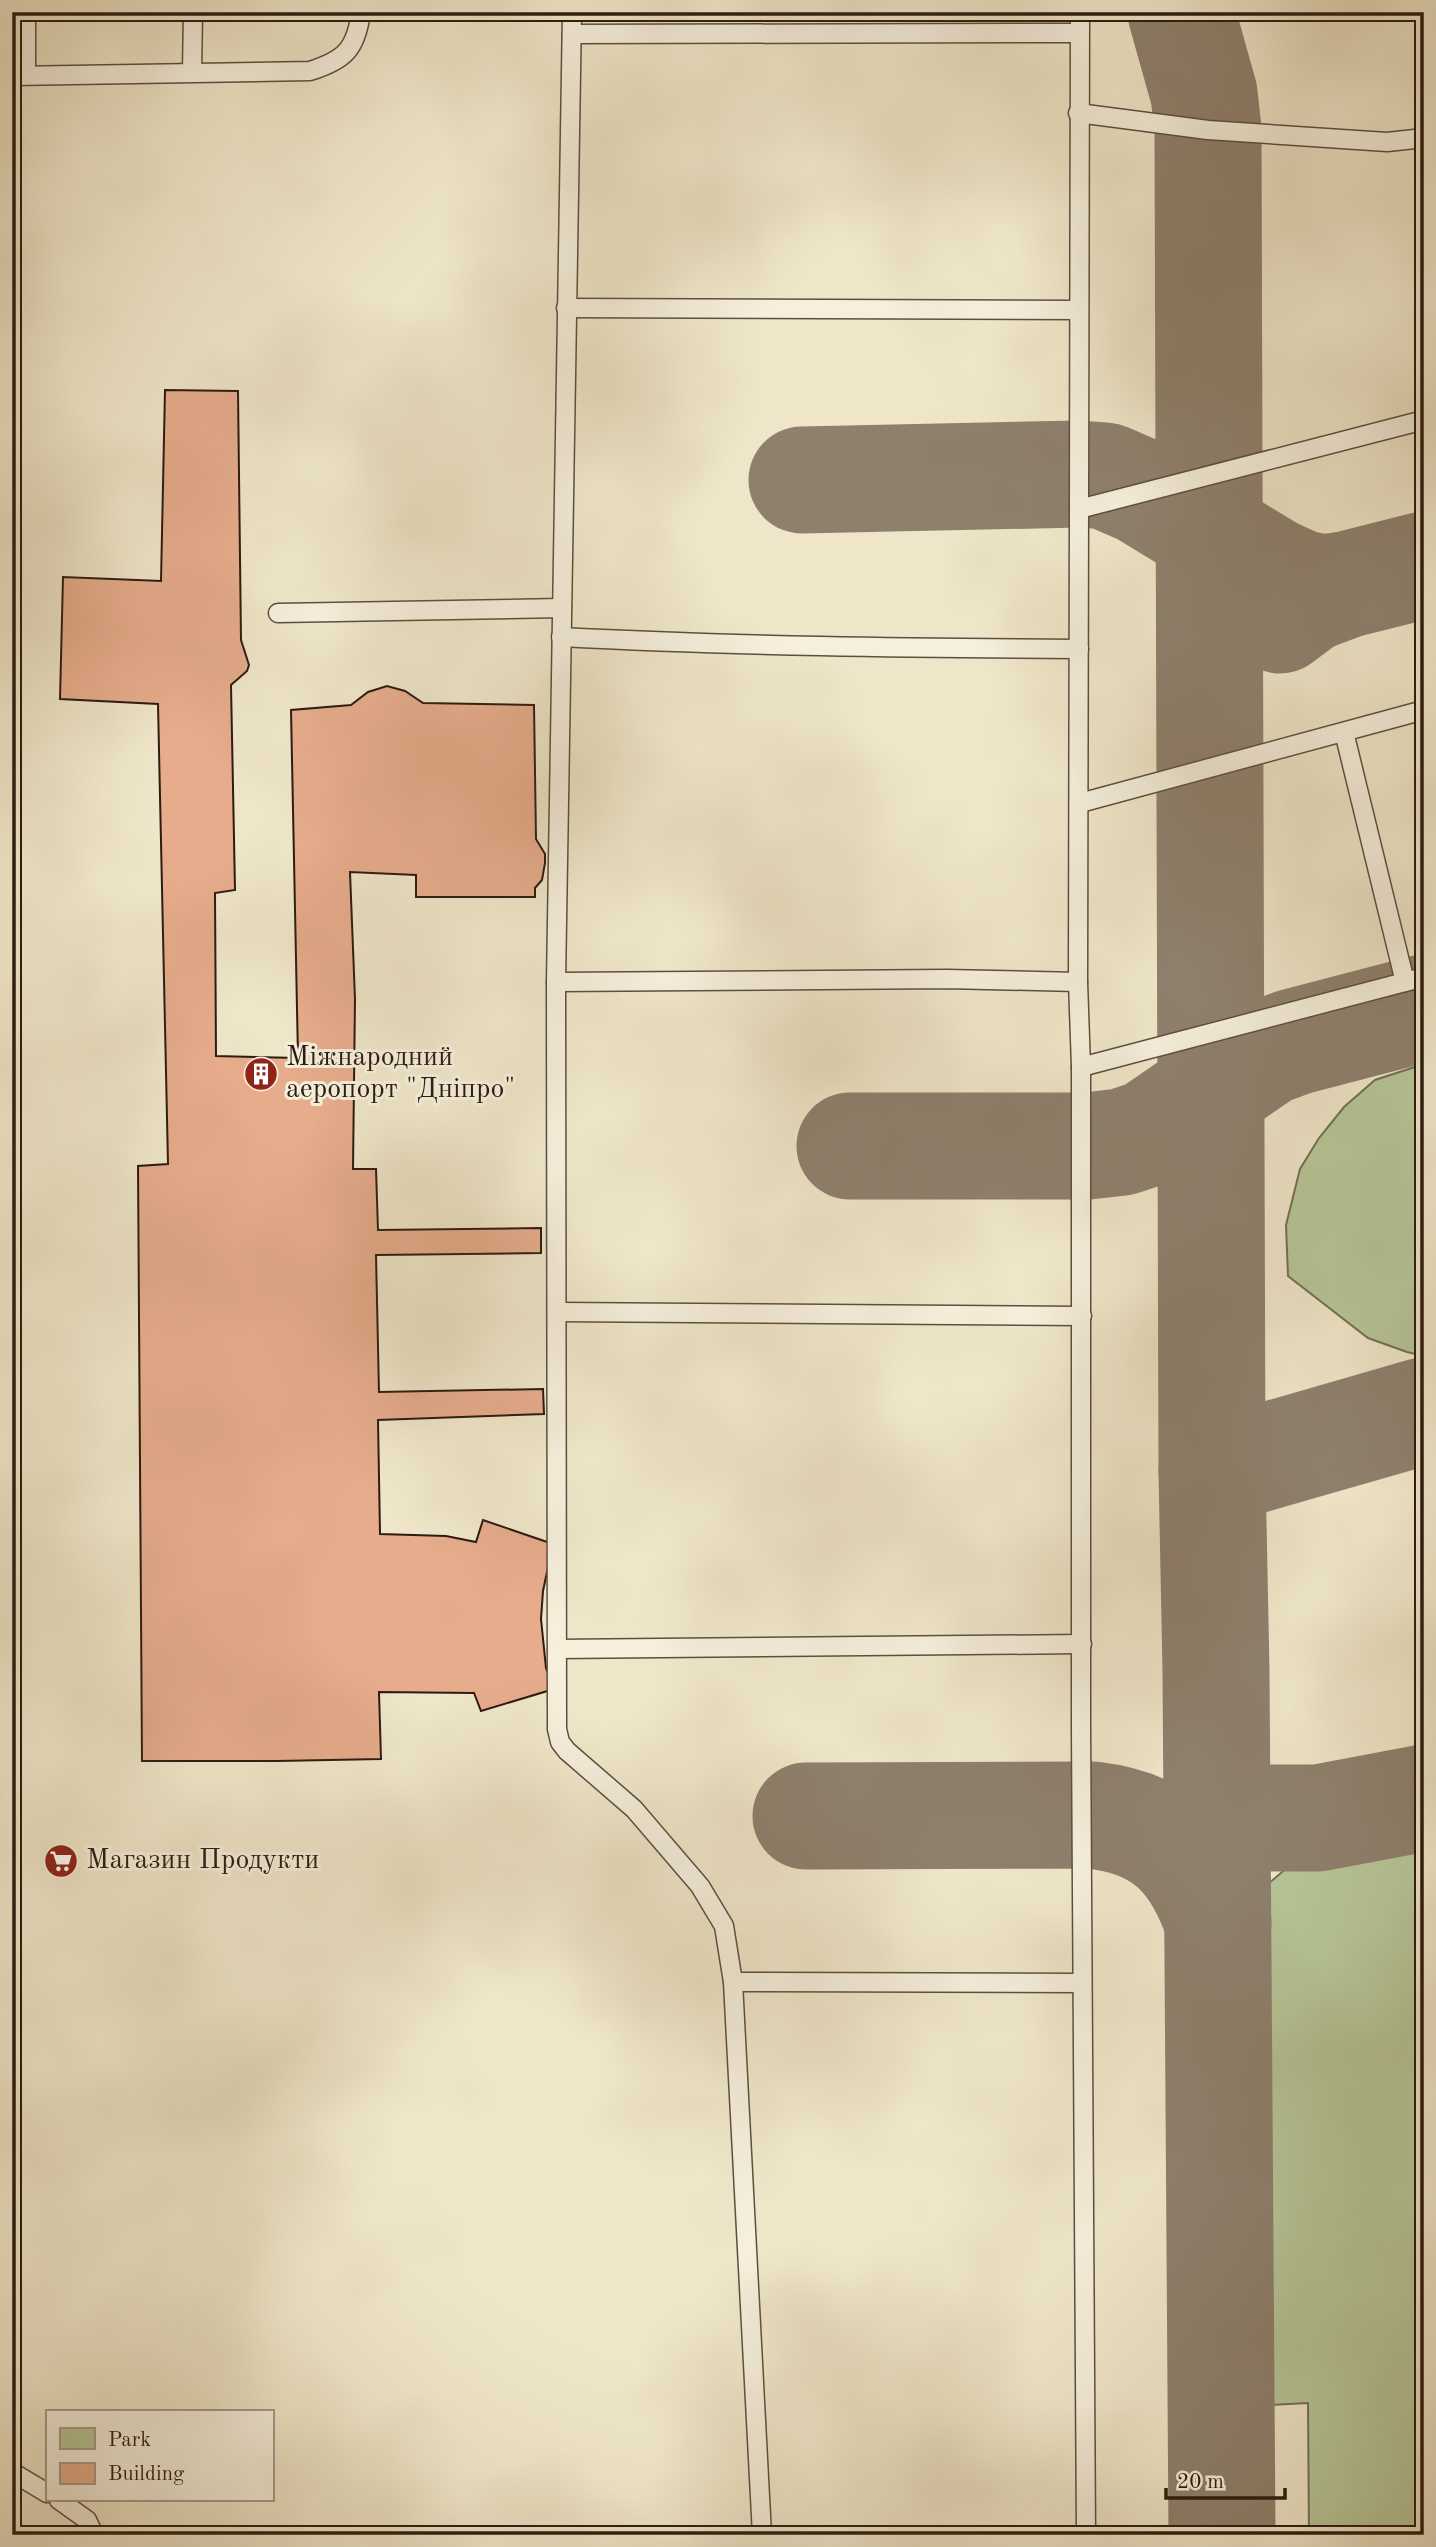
<svg xmlns="http://www.w3.org/2000/svg" width="1436" height="2547" font-family="'Old Standard TT',serif">
	<rect width="100%" height="100%" fill="#efe6c9"/>
	<filter id="stains"><feTurbulence type="fractalNoise" baseFrequency=".00286" numOctaves="4"/><feColorMatrix values="0 0 0 0 .2 0 0 0 0 .09 0 0 0 0 .02 0 0 0 .5 -.17"/></filter>
	<radialGradient id="worn" r=".72"><stop offset=".6" stop-color="#630" stop-opacity="0"/><stop offset="1" stop-color="#630" stop-opacity=".3"/></radialGradient>
	<g fill="#b7c698" stroke="#727054" stroke-width="2">
		<polygon points="1424,1064 1424,1356 1407,1352 1368,1338 1288,1276 1286,1225 1300,1169 1319,1138 1344,1107 1375,1080"/>
		<polygon points="1424,1813 1424,2535 1309,2535 1308,2403 1268,2405 1268,1884 1320,1840"/>
	</g>
	<g fill="none" stroke-linecap="round" stroke-linejoin="round">
		<g stroke="#8e806d" stroke-width="107">
			<polyline points="1181,12 1204,94 1208,130 1212,1472 1216,1671 1222,2535"/>
			<polyline points="802,480 1079,474 1106,476 1143,492 1271,570 1299,583 1321,588 1345,585"/>
			<polyline points="1280,620 1308,599 1345,585 1424,565"/>
			<polyline points="850,1146 1087,1146 1122,1142 1149,1133 1267,1052 1294,1042 1424,1008"/>
			<polyline points="1212,1472 1424,1411"/>
			<path d="M806,1816L1092,1815C1162,1823 1195,1856 1218,1922"/>
			<polyline points="1217,1854 1233,1825 1256,1818 1318,1818 1424,1798"/>
		</g>
	</g>
	<polygon fill="#e6ac8c" stroke="#2d1b11" stroke-width="2" points="165,390 238,391 241,640 249,665 247,671 231,685 235,890 215,893 216,1056 298,1058 291,710 351,705 368,692 387,686 405,691 423,703 534,705 536,839 545,854 545,863 542,880 535,888 535,897 416,897 416,875 350,872 355,999 353,1169 376,1169 378,1230 541,1228 541,1253 376,1255 379,1392 543,1389 544,1414 378,1420 380,1534 446,1536 476,1542 483,1520 553,1544 543,1591 541,1619 546,1668 554,1689 481,1711 474,1693 379,1692 381,1759 277,1761 142,1761 138,1166 168,1164 158,704 60,699 63,577 161,581"/>
	<g fill="none" stroke-linecap="round" stroke-linejoin="round">
		<g stroke="#5e4e3f" stroke-width="21">
			<g id="lane">
				<polyline points="572,12 556,982 557,1729 560,1742 567,1751 634,1809 700,1886 724,1926 733,1982 762,2535"/>
				<polyline points="1080,12 1078,982 1081,1067 1081,1727 1086,2535"/>
				<polyline points="572,34 1079,33"/>
				<polyline points="192,72 193,12"/>
				<polyline points="26,75 26,12"/>
				<path d="M12,76L310,71C345,60 356,49 361,12"/>
				<polyline points="1078,113 1208,130 1387,142 1424,138"/>
				<polyline points="566,308 1078,310"/>
				<polyline points="1079,509 1424,420"/>
				<polyline points="278,613 562,608"/>
				<path d="M561,637C734,646 907,648 1079,649"/>
				<polyline points="1344,732 1405,982"/>
				<polyline points="1080,803 1424,710"/>
				<polyline points="556,982 947,979 1078,982"/>
				<polyline points="1081,1067 1424,977"/>
				<polyline points="557,1312 1082,1316"/>
				<polyline points="557,1649 1082,1644"/>
				<polyline points="733,1982 1082,1983"/>
				<polyline points="12,2472 47,2493"/>
				<polyline points="59,2500 87,2520 94,2535"/>
			</g>
		</g>
		<use href="#lane" stroke="#f5efdc" stroke-width="18"/>
	</g>
	<defs>
		<g id="building-disc" transform="scale(1.75)"><circle r="9.5" fill="#8f2418" stroke="#f5efdc"/><path d="M-4-6H4V6H1V3H-1V6H-4ZM-2.5-4.3h1.7v1.8h-1.7ZM.8-4.3h1.7v1.8H.8ZM-2.5-1h1.7V.8h-1.7ZM.8-1h1.7V.8H.8Z" fill="#fff"/></g>
		<g id="supermarket-disc" transform="scale(1.75)"><circle r="9.5" fill="#8f2418" stroke="#f5efdc"/><path d="M-6-5.5h2.5l.6 2H6L4.5 2H-2.5L-4.4-4H-6ZM-1.5 3.2a1.3 1.3 0 1 0 .1 0ZM3 3.2a1.3 1.3 0 1 0 .1 0Z" fill="#fff"/></g>
	</defs>
	<g fill-rule="evenodd">
		<use href="#building-disc" x="261" y="1074"/>
		<use href="#supermarket-disc" x="61" y="1861"/>
	</g>
	<g text-anchor="middle" dominant-baseline="central" stroke-width="6" stroke-linejoin="round" paint-order="stroke">
		<g font-size="28" fill="#2d1b11" stroke="#f5efdc" text-anchor="start">
			<text x="286" y="1058">Міжнародний<tspan x="286" dy="32">аеропорт "Дніпро"</tspan></text>
			<text x="86" y="1861">Магазин Продукти</text>
		</g>
	</g>
	<rect width="1436" height="2547" fill="none" stroke="#efe6c9" stroke-width="42"/>
	<rect x="14" y="14" width="1408" height="2519" fill="none" stroke="#2d1b11" stroke-width="3.5"/>
	<rect x="21" y="21" width="1394" height="2505" fill="none" stroke="#2d1b11" stroke-width="2"/>
	<rect x="46" y="2410" width="228" height="91" fill="#f5efdc" stroke="#a59a8b" stroke-width="2"/>
	<rect x="60" y="2428" width="35" height="21" fill="#b7c698" stroke="#a59a8b" stroke-width="2"/>
	<text x="108" y="2446" font-size="21" fill="#2d1b11">Park</text>
	<rect x="60" y="2463" width="35" height="21" fill="#e6ac8c" stroke="#a59a8b" stroke-width="2"/>
	<text x="108" y="2480" font-size="21" fill="#2d1b11">Building</text>
	<path d="M1166 2488v10h119v-10" fill="none" stroke="#2d1b11" stroke-width="3.5"/>
	<text x="1177" y="2488" font-size="21" fill="#2d1b11" stroke="#f5efdc" stroke-width="5" paint-order="stroke">20 m</text>
	<rect width="100%" height="100%" filter="url(#stains)"/>
	<rect width="100%" height="100%" fill="url(#worn)"/>
</svg>
